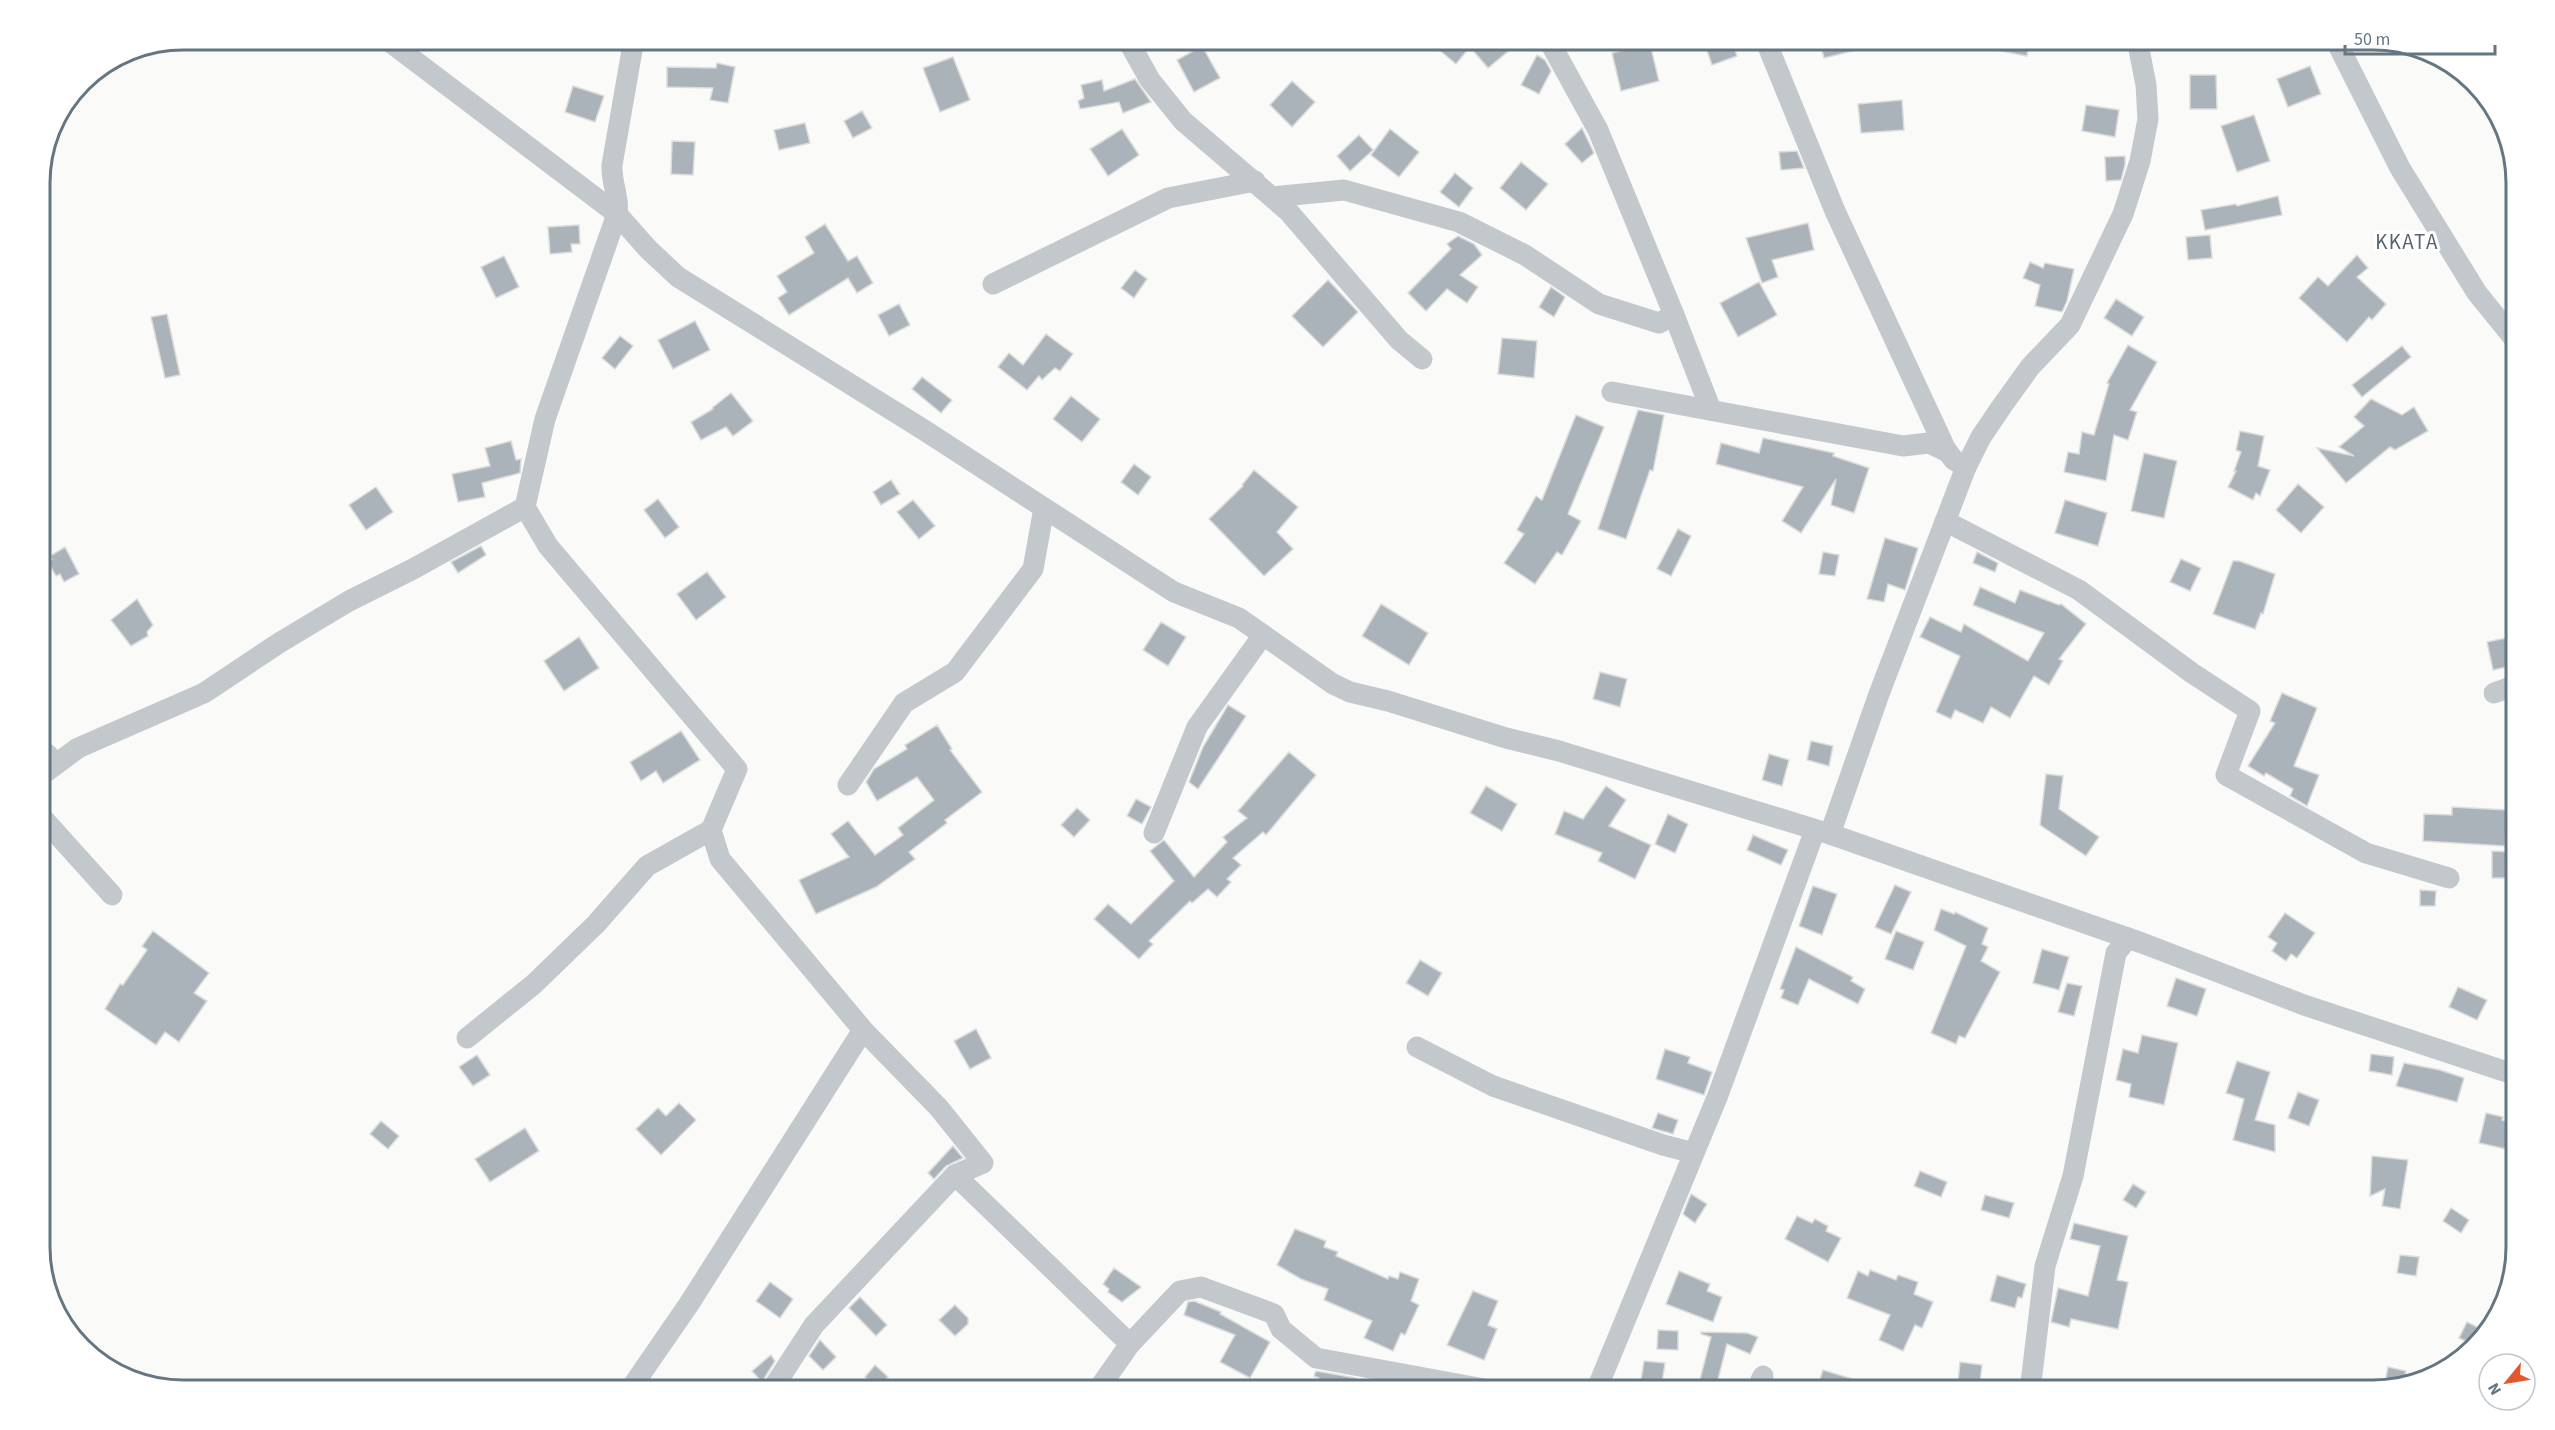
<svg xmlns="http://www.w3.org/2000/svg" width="2555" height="1430" font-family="'Source Sans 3',sans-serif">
	<rect width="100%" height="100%" fill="#fafaf8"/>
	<g fill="#aab3b9" stroke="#dcdcda" stroke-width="1.5">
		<polygon points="1426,39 1523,39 1488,68 1470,47 1456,64"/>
		<polygon points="1703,39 1731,39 1737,56 1712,65"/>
		<polygon points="1819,39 1877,39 1877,45 1824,58"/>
		<polygon points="1981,39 2030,39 2027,56 1980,47"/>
		<polygon points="1650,44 1659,81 1621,91 1612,53"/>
		<polygon points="1202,46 1220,78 1194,92 1177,60"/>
		<polygon points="1537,55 1545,60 1551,71 1539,94 1521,85"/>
		<polygon points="953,57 970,100 940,112 923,68"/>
		<polygon points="717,63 735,67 728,103 710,100 713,88 667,87 667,67 716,68"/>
		<polygon points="2310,66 2321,94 2288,107 2277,79"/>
		<polygon points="2190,75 2216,75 2217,109 2190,109"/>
		<polygon points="1135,79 1151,102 1123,113 1119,102 1080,109 1078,101 1084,98 1081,85 1102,80 1104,91"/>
		<polygon points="1292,81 1315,102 1292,127 1270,105"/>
		<polygon points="573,86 604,96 595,122 565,112"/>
		<polygon points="1902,100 1904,130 1861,133 1858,104"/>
		<polygon points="2086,105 2119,110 2115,137 2082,131"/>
		<polygon points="862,111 872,128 853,138 844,121"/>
		<polygon points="2254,115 2270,161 2237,172 2221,126"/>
		<polygon points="805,123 810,143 779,150 774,130"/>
		<polygon points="1582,128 1594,153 1582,163 1565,144"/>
		<polygon points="1122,129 1139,155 1108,176 1090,149"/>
		<polygon points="1390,129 1419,152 1399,177 1371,155"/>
		<polygon points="1359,135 1373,150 1350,171 1337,156"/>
		<polygon points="672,141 695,142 693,175 671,174"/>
		<polygon points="1797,151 1804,168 1781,170 1779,152"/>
		<polygon points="2125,156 2125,165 2121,180 2106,181 2105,157"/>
		<polygon points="1521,162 1548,184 1526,210 1500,188"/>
		<polygon points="1455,173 1473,188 1459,207 1440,192"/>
		<polygon points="2278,196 2282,215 2205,230 2201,210 2236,204 2237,206"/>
		<polygon points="1808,223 1814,250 1772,260 1778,277 1762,283 1746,238"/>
		<polygon points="825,224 848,261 857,256 873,283 857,293 848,278 789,315 778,298 787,292 777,276 814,253 805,237"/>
		<polygon points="579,225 580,244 571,244 572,252 550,254 548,227"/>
		<polygon points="2210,235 2212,258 2188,260 2186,237"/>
		<polygon points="1458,236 1474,244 1482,255 1460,275 1478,287 1467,303 1447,289 1426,311 1408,293 1451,249 1447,244"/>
		<polygon points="2357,255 2368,268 2357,277 2386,304 2372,320 2369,317 2347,342 2299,298 2318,277 2328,286"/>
		<polygon points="504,256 519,287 496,298 481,267"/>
		<polygon points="2030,262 2043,268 2045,263 2074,269 2067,301 2062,312 2035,306 2040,285 2023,278"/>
		<polygon points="1135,270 1147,279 1134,298 1121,288"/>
		<polygon points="1328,280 1358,312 1323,347 1292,316"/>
		<polygon points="1759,282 1777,315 1738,337 1720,303"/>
		<polygon points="1551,287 1565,297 1554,317 1539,307"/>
		<polygon points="2116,299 2144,317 2132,336 2104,318"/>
		<polygon points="899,304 910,325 889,336 878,315"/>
		<polygon points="167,314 180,375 165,378 151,317"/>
		<polygon points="695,321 710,350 673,369 658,340"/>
		<polygon points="1046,334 1073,354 1060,371 1055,368 1042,380 1039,376 1027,390 998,367 1009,353 1023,365"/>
		<polygon points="620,336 633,346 615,369 602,358"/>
		<polygon points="1502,338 1537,341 1534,378 1498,374"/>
		<polygon points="2128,345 2157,362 2130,410 2137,412 2128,440 2114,435 2106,481 2064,472 2068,452 2079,454 2082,432 2094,435 2109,384 2107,383"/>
		<polygon points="2402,346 2411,357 2362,397 2352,385"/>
		<polygon points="922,377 952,400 941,413 912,389"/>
		<polygon points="731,393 753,421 733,436 726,427 701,440 691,422 713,409 712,408"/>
		<polygon points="1071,396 1100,419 1082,442 1053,419"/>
		<polygon points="2371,399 2402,415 2414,407 2428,431 2395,450 2390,447 2346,483 2317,448 2354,456 2339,447 2364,426 2354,417"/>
		<polygon points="1638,410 1664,415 1653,471 1650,470 1626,539 1598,529"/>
		<polygon points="1576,415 1604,427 1568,514 1581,521 1562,555 1557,552 1535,584 1504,563 1524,534 1517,530 1536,496 1542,500"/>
		<polygon points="2240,431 2264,436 2258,466 2270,470 2260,496 2256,493 2253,500 2228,487 2236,471 2234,471 2241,452 2236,450"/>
		<polygon points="1763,438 1834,453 1833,456 1869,468 1854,513 1831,505 1836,479 1801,533 1782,521 1803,487 1716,464 1721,443 1759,453"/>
		<polygon points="511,441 516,460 521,459 520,473 482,483 485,497 458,502 452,474 490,466 485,448"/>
		<polygon points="2144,453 2177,461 2164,518 2131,511"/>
		<polygon points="1134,464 1151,477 1138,495 1121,482"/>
		<polygon points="1254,470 1298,507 1277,532 1293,549 1264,576 1209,519 1243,486 1242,485"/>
		<polygon points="891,480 900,494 881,505 873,492"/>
		<polygon points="2298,484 2324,507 2301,533 2276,510"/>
		<polygon points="376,487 393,512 366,530 349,505"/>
		<polygon points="658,499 679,527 665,538 644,510"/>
		<polygon points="913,500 935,526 919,539 897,512"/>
		<polygon points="2065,500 2107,513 2098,546 2055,533"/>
		<polygon points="1678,529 1691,536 1671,576 1657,569"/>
		<polygon points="1885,538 1918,548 1905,590 1888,584 1884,602 1867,599"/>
		<polygon points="481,546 486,555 458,573 451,562"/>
		<polygon points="65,547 79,574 64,582 60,574 56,576 48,562 52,559 50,556"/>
		<polygon points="1823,552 1839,555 1835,576 1819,574"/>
		<polygon points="1977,552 1998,563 1995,572 1973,563"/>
		<polygon points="2181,559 2201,568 2190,591 2170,582"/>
		<polygon points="2233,561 2239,561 2275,574 2263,614 2261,613 2255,629 2213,614"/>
		<polygon points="707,572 726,597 696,620 677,594"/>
		<polygon points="1980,587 2015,603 2020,590 2059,605 2061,604 2086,624 2059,659 2063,661 2049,685 2034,676 2010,718 1991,707 1983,723 1955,710 1951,719 1936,712 1960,656 1920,637 1930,617 1961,632 1964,624 2028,661 2044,633 1973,605"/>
		<polygon points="137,599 153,625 147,632 148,636 131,646 111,620"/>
		<polygon points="1381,604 1428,633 1409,665 1362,636"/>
		<polygon points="1161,622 1186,637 1168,666 1143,650"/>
		<polygon points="579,637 599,668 564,691 544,661"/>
		<polygon points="2506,638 2511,666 2493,670 2487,642"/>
		<polygon points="1600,672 1627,679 1620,707 1593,699"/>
		<polygon points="2282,693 2317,708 2294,766 2319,775 2307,806 2290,796 2293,789 2266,773 2264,776 2248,766 2275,723 2270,721"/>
		<polygon points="1228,705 1246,716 1198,789 1189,782 1203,747"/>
		<polygon points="937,725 952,749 950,750 982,792 945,820 947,823 909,852 915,859 876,887 816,914 799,880 849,857 831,834 848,821 875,855 903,835 898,828 934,800 917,777 877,801 866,782 874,769 907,749 905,745"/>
		<polygon points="681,731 700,760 663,783 656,771 641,781 630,762"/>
		<polygon points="1811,741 1833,746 1829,766 1807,760"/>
		<polygon points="1289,752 1316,775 1266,835 1263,832 1233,858 1241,865 1227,879 1231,882 1217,897 1208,889 1192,903 1190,901 1149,941 1153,944 1139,959 1094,919 1108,904 1131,924 1174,881 1150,851 1164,840 1194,877 1227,842 1223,837 1247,818 1238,811"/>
		<polygon points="1769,754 1789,760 1782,786 1762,780"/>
		<polygon points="2046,774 2063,776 2059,809 2099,837 2086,856 2040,825"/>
		<polygon points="1486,786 1517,804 1502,831 1470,813"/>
		<polygon points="1606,786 1626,800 1609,826 1651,845 1635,879 1598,861 1602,853 1555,834 1564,811 1583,819"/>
		<polygon points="1136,799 1151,807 1142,824 1127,816"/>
		<polygon points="2452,807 2507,810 2505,846 2423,841 2424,814 2452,815"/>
		<polygon points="1077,808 1090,820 1074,837 1061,825"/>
		<polygon points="1668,814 1688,824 1675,853 1655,844"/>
		<polygon points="1753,835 1788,850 1781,865 1747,850"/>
		<polygon points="2492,851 2516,852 2516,878 2492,878"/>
		<polygon points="1895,885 1911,892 1891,934 1875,927"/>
		<polygon points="1813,886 1837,894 1822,935 1799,926"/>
		<polygon points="2420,890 2436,891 2435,906 2420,906"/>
		<polygon points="1941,909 1954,914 1955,912 1988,928 1982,944 1988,947 1981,961 2000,972 1965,1038 1959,1036 1956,1044 1931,1033 1966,946 1934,930"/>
		<polygon points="2285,913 2315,933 2297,958 2291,954 2286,961 2272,951 2277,943 2268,937"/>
		<polygon points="153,931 209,973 194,993 207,1001 179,1042 165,1032 156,1045 105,1009 120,984 123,985 147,950 142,946"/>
		<polygon points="1896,931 1924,942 1913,970 1885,959"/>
		<polygon points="1796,947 1853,977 1851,981 1865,989 1858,1004 1809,979 1798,1005 1781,998 1784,990 1780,989"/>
		<polygon points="2042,949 2069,957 2059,990 2033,983"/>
		<polygon points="1420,960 1442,973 1428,996 1406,983"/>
		<polygon points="2176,978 2206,989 2197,1016 2167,1006"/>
		<polygon points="2067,983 2082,986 2074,1016 2058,1012"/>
		<polygon points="2458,987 2487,1000 2477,1020 2449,1007"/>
		<polygon points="976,1029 991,1058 970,1069 954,1041"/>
		<polygon points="2142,1035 2178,1043 2164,1105 2129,1097 2131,1084 2116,1080 2123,1049 2138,1053"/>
		<polygon points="1665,1049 1690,1057 1688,1063 1712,1072 1704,1095 1656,1079"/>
		<polygon points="2371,1054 2394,1057 2392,1075 2369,1071"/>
		<polygon points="477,1055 490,1075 473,1086 459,1067"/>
		<polygon points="2237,1061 2270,1072 2255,1120 2275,1125 2275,1152 2233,1140 2244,1099 2226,1093"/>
		<polygon points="2404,1063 2440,1070 2464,1078 2457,1102 2396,1086"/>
		<polygon points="2298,1092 2319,1100 2309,1126 2288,1118"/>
		<polygon points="679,1103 696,1120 661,1155 636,1129 658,1108 666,1116"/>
		<polygon points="1658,1113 1678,1120 1673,1134 1652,1128"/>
		<polygon points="2486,1113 2503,1117 2502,1120 2512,1123 2506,1149 2479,1143"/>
		<polygon points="381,1121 399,1136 388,1149 370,1134"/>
		<polygon points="525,1128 539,1151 490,1182 475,1159"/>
		<polygon points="953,1146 963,1158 946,1166 934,1179 928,1173"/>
		<polygon points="2372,1156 2408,1160 2400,1209 2382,1206 2385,1189 2370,1196"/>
		<polygon points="1920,1171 1947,1182 1941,1197 1914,1186"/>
		<polygon points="2133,1184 2146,1192 2136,1208 2123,1200"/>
		<polygon points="1691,1194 1707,1204 1695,1223 1683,1214"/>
		<polygon points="1985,1195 2014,1203 2009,1218 1981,1210"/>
		<polygon points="2451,1208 2469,1220 2461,1233 2443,1221"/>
		<polygon points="1797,1216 1812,1223 1815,1219 1828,1226 1826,1231 1841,1238 1828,1262 1785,1239"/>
		<polygon points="2074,1223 2128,1236 2117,1280 2128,1282 2118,1329 2071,1319 2069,1327 2051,1322 2058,1288 2088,1296 2100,1246 2070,1239"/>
		<polygon points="1295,1229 1326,1241 1324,1247 1338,1252 1336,1256 1388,1279 1389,1276 1398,1279 1400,1272 1419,1279 1411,1301 1419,1305 1405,1335 1401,1333 1393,1351 1364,1338 1372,1321 1324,1300 1328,1289 1301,1279 1277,1265"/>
		<polygon points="2400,1255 2419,1257 2416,1276 2397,1273"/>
		<polygon points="1114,1268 1141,1287 1122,1302 1108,1292 1109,1289 1103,1284"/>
		<polygon points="1870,1270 1896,1280 1898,1275 1918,1282 1914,1294 1933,1302 1922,1328 1915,1325 1903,1351 1879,1340 1890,1315 1847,1298 1858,1271 1868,1276"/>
		<polygon points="1679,1271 1710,1284 1707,1291 1722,1297 1713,1322 1666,1304"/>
		<polygon points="1997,1275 2026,1284 2022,1298 2018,1297 2015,1308 1990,1301"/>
		<polygon points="770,1282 793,1299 780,1318 756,1301"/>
		<polygon points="1473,1291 1498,1301 1488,1325 1497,1329 1484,1360 1447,1345"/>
		<polygon points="860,1297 887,1325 876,1336 849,1308"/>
		<polygon points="1194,1301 1221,1312 1220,1314 1270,1342 1250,1378 1220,1362 1235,1335 1184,1315 1188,1302"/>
		<polygon points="955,1305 968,1318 968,1324 955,1336 939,1320"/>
		<polygon points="2467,1322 2485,1331 2472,1344 2459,1338"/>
		<polygon points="1658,1330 1678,1331 1678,1350 1657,1349"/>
		<polygon points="1701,1332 1747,1333 1758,1337 1750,1354 1727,1344 1715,1391 1697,1391 1711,1337 1701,1334"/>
		<polygon points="820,1340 836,1357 823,1370 809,1356"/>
		<polygon points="771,1355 775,1361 762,1382 752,1371"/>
		<polygon points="1644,1361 1665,1363 1662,1383 1641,1380"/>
		<polygon points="1960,1362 1982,1365 1979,1391 1957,1391"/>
		<polygon points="875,1365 888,1377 877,1389 865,1377"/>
		<polygon points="2388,1367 2406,1371 2403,1383 2384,1388"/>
		<polygon points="1823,1370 1879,1387 1878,1391 1816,1391"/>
		<polygon points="1316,1371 1356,1378 1351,1391 1314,1391 1319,1378 1314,1376"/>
	</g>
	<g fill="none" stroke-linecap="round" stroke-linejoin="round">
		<g stroke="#c3c8cc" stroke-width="21">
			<polyline points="386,39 617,214 648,249 678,277 924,430 1149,576 1174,592 1239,618 1333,684 1350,692 1388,701 1506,738 1559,751 1830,834 2142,943 2304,1005 2516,1075"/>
			<polyline points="1127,39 1150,80 1183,121 1288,211 1399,340 1422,359"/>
			<polyline points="1548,39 1598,130 1674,315 1711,410"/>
			<polyline points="1765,39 1835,211 1946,450 1954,460 1966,467"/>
			<polyline points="2335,39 2400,168 2477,293 2516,341"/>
			<polyline points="1272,197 1344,190 1459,222 1525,255 1599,304 1659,323 1674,315"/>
			<polyline points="993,284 1168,198 1255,181"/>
			<polyline points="1612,392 1903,446 1929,443 1948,452"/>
			<polyline points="525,507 548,546 737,769 711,830 720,859 863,1030 939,1108 983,1163 955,1175 814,1325 771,1391"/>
			<polyline points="1945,521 2079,590 2192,673 2250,711 2226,775 2366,853 2449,878"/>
			<polyline points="2494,693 2516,685"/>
			<polyline points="39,747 57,763"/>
			<path d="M39,777L78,748L204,693L279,643L349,601L413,569L525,507L545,419L617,214C620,197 611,184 612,165L634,39"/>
			<polyline points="848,785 904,703 955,672 1033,569 1044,508"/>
			<polyline points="39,814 112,895"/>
			<polyline points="1154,833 1197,727 1263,635"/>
			<polyline points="1830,834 1879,694 1966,467 1981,437 2002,406 2030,367 2070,325 2123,214 2140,161 2148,119 2146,85 2137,39"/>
			<polyline points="467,1038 534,984 596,924 647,866 711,830"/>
			<polyline points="1417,1047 1493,1086 1663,1145 1694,1153"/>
			<polyline points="955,1175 1130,1344 1097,1391"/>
			<polyline points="1130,1344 1180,1291 1201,1287 1274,1314 1281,1329 1316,1358 1495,1391"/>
			<polyline points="629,1391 689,1304 863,1030"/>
			<polyline points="1596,1391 1718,1095 1815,830"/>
			<polyline points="1756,1391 1763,1376"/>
			<polyline points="2030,1391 2045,1266 2073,1176 2116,953 2128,938"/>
		</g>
	</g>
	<g text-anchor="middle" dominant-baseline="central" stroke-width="6" stroke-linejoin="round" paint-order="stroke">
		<g font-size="21" letter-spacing="1.5" fill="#57646e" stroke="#fff">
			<text x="2407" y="242">KKATA</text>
		</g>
	</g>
	<path d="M0 0H2555V1430H0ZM183 50H2373A133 133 0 0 1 2506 183V1247A133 133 0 0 1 2373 1380H183A133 133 0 0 1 50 1247V183A133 133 0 0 1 183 50Z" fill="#fff" fill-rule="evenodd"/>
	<path fill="none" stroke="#657683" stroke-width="3" d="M183 50H2373A133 133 0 0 1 2506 183V1247A133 133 0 0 1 2373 1380H183A133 133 0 0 1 50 1247V183A133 133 0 0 1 183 50Z"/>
	<g transform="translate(2507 1382) rotate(240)"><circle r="28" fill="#ffffff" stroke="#c1c8cd" stroke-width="1.5"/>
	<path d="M0-4.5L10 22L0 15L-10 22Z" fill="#e4572e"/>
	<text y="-9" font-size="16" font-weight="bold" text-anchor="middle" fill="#657683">N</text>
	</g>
	<path d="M2345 45v9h150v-9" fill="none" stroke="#657683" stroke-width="3"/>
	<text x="2354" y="45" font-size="18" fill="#657683" stroke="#ffffff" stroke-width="4.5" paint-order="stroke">50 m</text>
</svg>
